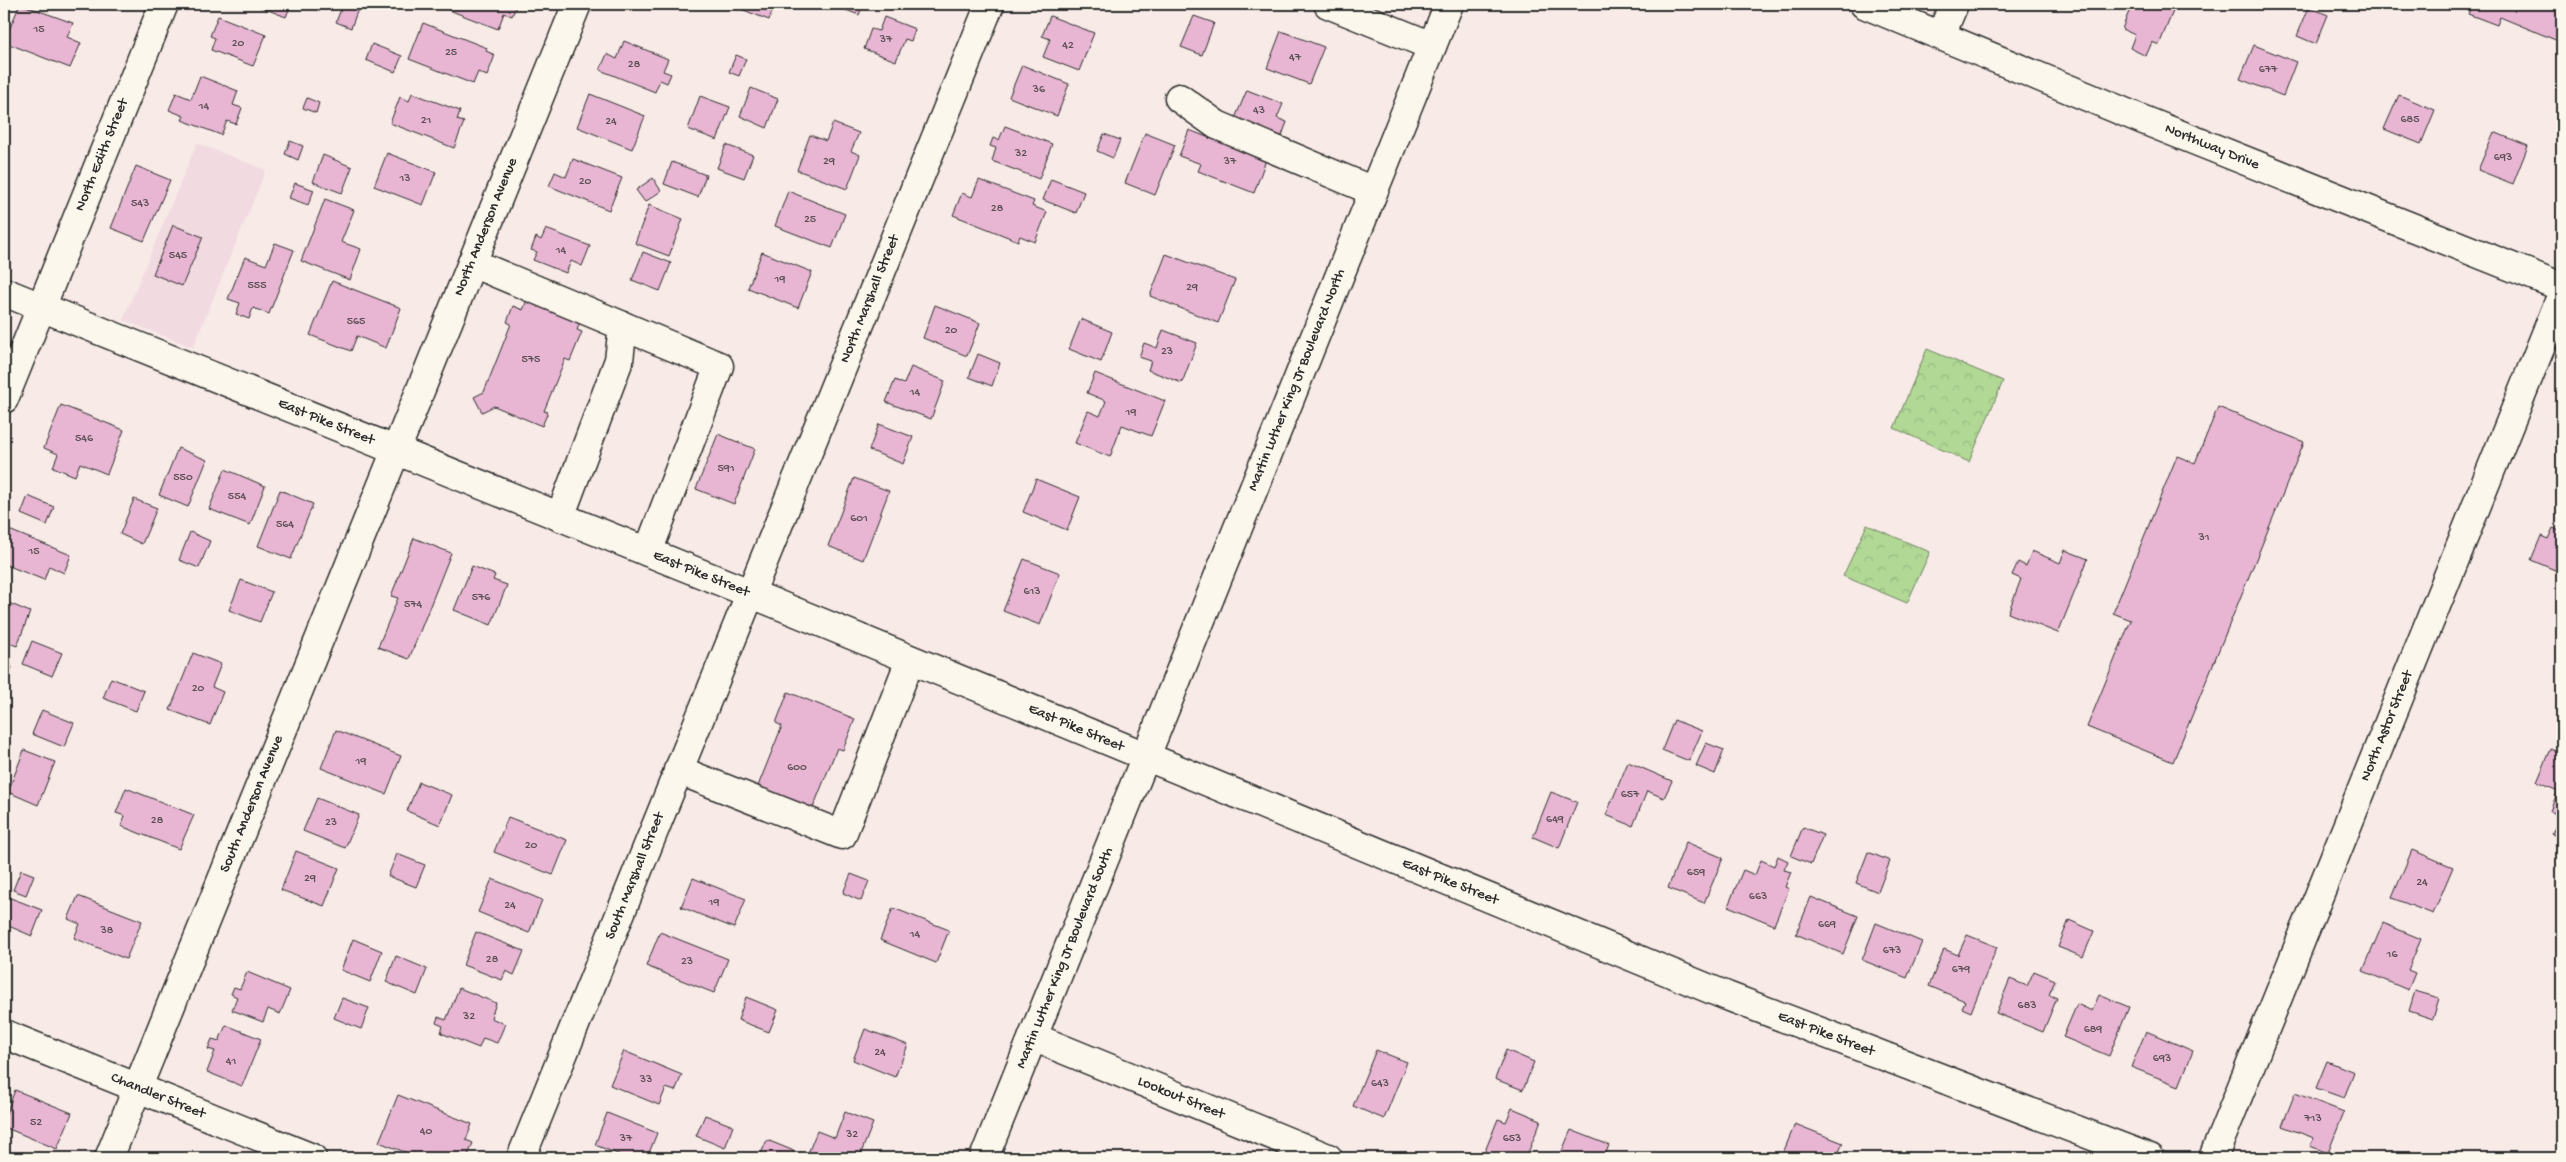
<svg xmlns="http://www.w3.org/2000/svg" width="2566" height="1162" font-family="'Gochi Hand',sans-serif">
	<defs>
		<pattern id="park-crowns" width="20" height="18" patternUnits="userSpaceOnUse" patternTransform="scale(1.25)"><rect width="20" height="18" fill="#b1d895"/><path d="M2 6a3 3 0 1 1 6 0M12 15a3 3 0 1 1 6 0" fill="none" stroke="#98ba81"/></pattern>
	</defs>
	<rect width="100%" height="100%" fill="#f7eae7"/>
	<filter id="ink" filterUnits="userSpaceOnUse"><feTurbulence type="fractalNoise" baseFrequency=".02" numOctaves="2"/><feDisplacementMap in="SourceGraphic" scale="10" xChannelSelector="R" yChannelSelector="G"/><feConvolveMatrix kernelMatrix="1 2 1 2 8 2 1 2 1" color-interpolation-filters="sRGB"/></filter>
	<g filter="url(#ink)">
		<polygon fill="#f2dae1" points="197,143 266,170 193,347 123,320"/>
		<g fill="url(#park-crowns)" stroke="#6e8260">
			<polygon points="1927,349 2003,381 1969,462 1894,428"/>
			<polygon points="1867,525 1930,552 1907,603 1843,576"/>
		</g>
		<g fill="#e8b6d3" stroke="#2b2b2b">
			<polygon points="20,4 73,23 67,37 81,43 70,68 4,42"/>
			<polygon points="253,4 291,4 286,17"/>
			<polygon points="343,4 358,9 351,28 336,22"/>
			<polygon points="451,4 517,4 512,16 504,13 498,29 449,10"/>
			<polygon points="743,4 775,4 769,20 741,9"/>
			<polygon points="830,4 863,4 859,15"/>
			<polygon points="2132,4 2176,4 2159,45 2152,42 2146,56 2130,48 2135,35 2122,29"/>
			<polygon points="2468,4 2562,4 2562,31 2558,41 2500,17 2497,25 2468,14 2472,5"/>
			<polygon points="2309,7 2328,15 2316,44 2297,36"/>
			<polygon points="218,16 266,35 253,66 211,50 215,38 210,36"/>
			<polygon points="1050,16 1094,33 1079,71 1043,57 1050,39 1042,36"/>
			<polygon points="1194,16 1214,23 1202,55 1181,47"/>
			<polygon points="884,17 915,29 911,41 905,39 896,61 864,49 871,29 879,31"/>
			<polygon points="423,23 487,48 486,51 495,55 487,76 478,72 473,84 409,59"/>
			<polygon points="1281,31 1324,47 1309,84 1267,68"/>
			<polygon points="624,41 668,59 663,71 671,74 667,83 660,80 655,92 600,70 607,54 617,59"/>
			<polygon points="372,44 402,56 395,72 366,60"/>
			<polygon points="2254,45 2296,62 2283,96 2240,79"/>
			<polygon points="736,55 746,59 739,76 729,72"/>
			<polygon points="1022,65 1069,84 1057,116 1009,97"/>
			<polygon points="200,76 238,91 233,105 242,108 236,124 227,121 221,135 182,120 184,116 169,110 176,93 191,99"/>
			<polygon points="751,88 778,99 767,128 740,116"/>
			<polygon points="1247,90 1283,104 1277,118 1287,122 1280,141 1233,123"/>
			<polygon points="412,93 460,111 457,120 464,122 454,148 390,123 400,97 409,101"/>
			<polygon points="590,94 645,116 632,149 577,127"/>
			<polygon points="2399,95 2435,110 2421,144 2384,129"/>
			<polygon points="700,96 730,107 717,140 688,129"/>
			<polygon points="307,98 319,103 316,113 303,108"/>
			<polygon points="833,123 859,133 851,151 860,155 847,189 797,170 810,135 826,141"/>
			<polygon points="1005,126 1052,144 1039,179 992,161 996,148 990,146 993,138 999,140"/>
			<polygon points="1189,130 1266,160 1254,193 1198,171 1201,164 1179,156"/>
			<polygon points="2494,132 2528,146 2513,184 2478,170"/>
			<polygon points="1145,133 1175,145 1155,195 1125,183"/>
			<polygon points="1104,134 1120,140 1113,158 1097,151"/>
			<polygon points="290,141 303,146 298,160 285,154"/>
			<polygon points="726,145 753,155 744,178 717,168"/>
			<polygon points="387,153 436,172 423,205 374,186"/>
			<polygon points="323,155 352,167 342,193 313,182"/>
			<polygon points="573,159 622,178 609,210 549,186 555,172 566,177"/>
			<polygon points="672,162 706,175 698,197 664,184"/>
			<polygon points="136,166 170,180 144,241 111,228"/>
			<polygon points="653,178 661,191 645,202 636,190"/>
			<polygon points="1051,179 1084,192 1076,213 1043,200"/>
			<polygon points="979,180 1034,201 1032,206 1047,212 1035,242 1020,236 1018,241 953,215 962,193 972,197"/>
			<polygon points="295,183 314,190 308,205 289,198"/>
			<polygon points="788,191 845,214 832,248 775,226"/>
			<polygon points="325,199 354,210 341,242 361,249 350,280 301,261"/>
			<polygon points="649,205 683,219 669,256 635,243"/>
			<polygon points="173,225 203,237 182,286 153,274"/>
			<polygon points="546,229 590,246 582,266 571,261 566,273 533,260 537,252 531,250 536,237 541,240"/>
			<polygon points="275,243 294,250 269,314 253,308 249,319 236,314 240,303 228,299 245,257 266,265"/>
			<polygon points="643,252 671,263 660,291 632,280"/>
			<polygon points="762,252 812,272 798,308 748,288"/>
			<polygon points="1166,254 1235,280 1218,323 1150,296"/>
			<polygon points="332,281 401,308 386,348 357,336 351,351 310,335"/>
			<polygon points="529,295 582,316 577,330 582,332 570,361 565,359 544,411 548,412 542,426 494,406 482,412 474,397 484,392 511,324 507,322 513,306 523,310"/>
			<polygon points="935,305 980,323 967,356 923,338"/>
			<polygon points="1081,319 1112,332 1101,362 1069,349"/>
			<polygon points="1163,330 1197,343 1182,383 1148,370 1151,361 1139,357 1144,343 1157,348"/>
			<polygon points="978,354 1000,363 992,386 969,377"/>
			<polygon points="911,367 945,381 931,419 886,402 895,380 904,384"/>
			<polygon points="1095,373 1165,401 1151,436 1122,425 1110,457 1075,443 1088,411 1100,416 1106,401 1087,393"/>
			<polygon points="61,405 124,430 107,474 80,463 75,476 53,467 58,454 44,448"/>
			<polygon points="2218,407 2304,442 2173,762 2087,727 2131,620 2113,613 2177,456 2195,463"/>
			<polygon points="879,424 913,437 903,464 869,450"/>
			<polygon points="718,434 755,449 734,504 696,489"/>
			<polygon points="178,448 207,460 188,507 159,495"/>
			<polygon points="225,469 265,486 250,525 209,509"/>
			<polygon points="854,478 889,491 863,560 828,546"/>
			<polygon points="1036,479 1080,497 1067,530 1023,512"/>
			<polygon points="280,490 313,504 291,559 258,546"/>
			<polygon points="28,496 54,507 47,525 21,514"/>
			<polygon points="134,499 157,508 142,544 120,534"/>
			<polygon points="2553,528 2562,532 2562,573 2531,560 2541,536 2548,539"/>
			<polygon points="9,530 71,555 64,573 49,566 44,580 4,564 4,543"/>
			<polygon points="190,532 210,541 199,568 179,560"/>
			<polygon points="414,538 451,553 409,659 378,647 398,598 391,596"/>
			<polygon points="2065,550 2088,559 2058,633 2008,613 2021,579 2012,575 2018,562 2026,566 2032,551 2060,563"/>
			<polygon points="1024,559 1060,573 1040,625 1003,611"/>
			<polygon points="472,566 495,575 493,580 507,585 491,625 454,610"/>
			<polygon points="241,580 272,592 260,622 229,610"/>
			<polygon points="4,601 30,612 17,646 4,641"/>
			<polygon points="32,641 62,653 52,676 23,664"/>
			<polygon points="193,653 221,664 212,687 223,692 210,725 170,710"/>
			<polygon points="4,664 12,667 4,687"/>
			<polygon points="111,678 144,691 136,711 103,698"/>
			<polygon points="788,692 855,719 843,750 837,748 813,808 758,786 782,726 776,723"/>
			<polygon points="42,710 74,723 64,747 32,734"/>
			<polygon points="1674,720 1702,731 1689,761 1662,750"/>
			<polygon points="336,730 401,756 386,794 321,768"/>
			<polygon points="1706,743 1724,750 1715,774 1696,766"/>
			<polygon points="2551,749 2562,754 2562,838 2552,834 2560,816 2550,811 2558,791 2537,782"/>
			<polygon points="24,750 55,762 38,805 8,792"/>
			<polygon points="1628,762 1672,781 1664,798 1647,791 1633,826 1606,815"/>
			<polygon points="419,782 452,795 440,825 407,811"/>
			<polygon points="126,788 194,815 179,849 121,826 125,816 116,813"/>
			<polygon points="1551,792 1577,802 1559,848 1533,837"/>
			<polygon points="317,798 359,815 345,848 303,831"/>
			<polygon points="508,817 567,840 553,875 494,852"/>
			<polygon points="1803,827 1823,835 1811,864 1791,856"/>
			<polygon points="1686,842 1723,858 1704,903 1668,888"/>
			<polygon points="2412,850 2453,867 2433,914 2392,898"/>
			<polygon points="296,851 339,868 324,906 281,890"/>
			<polygon points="1868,852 1890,861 1878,892 1856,883"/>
			<polygon points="397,854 425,865 416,887 388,876"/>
			<polygon points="1778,856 1788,861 1784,870 1791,872 1785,887 1789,889 1774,925 1728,906 1743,870 1755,875 1761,860 1774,866"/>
			<polygon points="21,870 34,875 26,895 13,890"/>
			<polygon points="851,874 869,881 861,901 843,893"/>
			<polygon points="693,878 746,899 734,928 681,907"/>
			<polygon points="492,879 542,900 529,933 478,912"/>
			<polygon points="78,896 142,921 126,959 74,938 80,924 68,919"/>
			<polygon points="8,897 42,910 32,936 4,924 4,908"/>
			<polygon points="1811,897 1858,916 1843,954 1796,934"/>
			<polygon points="893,908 949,930 936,963 880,940"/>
			<polygon points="2069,920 2094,931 2083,957 2058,947"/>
			<polygon points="1876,923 1922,942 1907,978 1862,960"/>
			<polygon points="2383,923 2421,939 2408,970 2415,973 2408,990 2363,971"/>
			<polygon points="476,932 524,951 514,975 506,971 502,980 463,965"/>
			<polygon points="660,932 728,959 714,993 646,966"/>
			<polygon points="1967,935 1997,947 1971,1012 1962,1008 1965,1001 1929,986 1944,949 1958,955"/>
			<polygon points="353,939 382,951 370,982 341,970"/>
			<polygon points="396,956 427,969 417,995 386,982"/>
			<polygon points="2034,971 2055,980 2049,995 2057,998 2043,1032 1996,1013 2010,979 2027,986"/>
			<polygon points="247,972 290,990 280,1014 268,1009 263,1022 232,1010 237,997 231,994 234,987 240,989"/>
			<polygon points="459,988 496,1003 491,1018 505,1024 497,1043 483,1038 479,1048 441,1033 443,1026 436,1023 438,1017 446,1020"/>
			<polygon points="2415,991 2439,998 2433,1019 2409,1011"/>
			<polygon points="2099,995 2129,1007 2109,1056 2063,1037 2077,1004 2092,1011"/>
			<polygon points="746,997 778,1010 769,1032 738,1020"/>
			<polygon points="342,998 369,1008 361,1029 334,1018"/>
			<polygon points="226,1025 261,1039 242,1086 207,1072 215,1051 208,1049 212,1039 219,1041"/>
			<polygon points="865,1029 908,1045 895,1077 853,1060"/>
			<polygon points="2146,1031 2193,1051 2179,1086 2131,1067"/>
			<polygon points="1376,1050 1407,1062 1384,1119 1353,1106"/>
			<polygon points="1506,1050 1534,1062 1523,1090 1495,1079"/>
			<polygon points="624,1051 682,1075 675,1091 666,1088 659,1105 610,1085"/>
			<polygon points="2327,1061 2354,1072 2344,1098 2316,1088"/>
			<polygon points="15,1090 72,1113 57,1149 4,1127 4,1119"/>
			<polygon points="2295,1093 2344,1112 2328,1153 2310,1146 2314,1138 2282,1126"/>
			<polygon points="398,1095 472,1124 466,1140 473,1143 467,1158 420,1158 379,1142"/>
			<polygon points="1512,1108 1541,1120 1526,1158 1483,1156 1498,1119 1506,1122"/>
			<polygon points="845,1112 873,1123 859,1158 806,1158 817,1131 835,1138"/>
			<polygon points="607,1113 657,1133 647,1158 628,1158 595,1145"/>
			<polygon points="705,1115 733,1126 725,1148 696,1136"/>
			<polygon points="1795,1124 1843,1143 1836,1158 1781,1158"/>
			<polygon points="1571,1130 1609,1145 1604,1158 1559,1158"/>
			<polygon points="767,1140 794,1151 791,1158 759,1158"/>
		</g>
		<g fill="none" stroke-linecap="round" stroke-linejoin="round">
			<g stroke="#2b2b2b" stroke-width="31">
				<g id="minor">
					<polyline points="1328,4 1432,46"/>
					<polyline points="1864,4 2141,119 2562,287"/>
					<polyline points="1941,35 1954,4"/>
					<polyline points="1179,98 1217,125 1373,191"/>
					<polyline points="472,263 719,366 648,552"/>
					<polyline points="4,292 774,603 1727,996 2150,1158"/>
					<polyline points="4,399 164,4"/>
					<polyline points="560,517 619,360 623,326"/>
					<polyline points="678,770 842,835 910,660"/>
					<polyline points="4,1034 312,1158"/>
					<polyline points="1033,1037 1328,1158"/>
					<polyline points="109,1158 577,4"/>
					<polyline points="521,1158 990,4"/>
					<polyline points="2213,1158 2562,294"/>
				</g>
			</g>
			<g stroke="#2b2b2b" stroke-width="31">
				<polyline id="major" points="984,1158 1449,4"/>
			</g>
			<use href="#minor" stroke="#fbf7ec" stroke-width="28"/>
			<use href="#major" stroke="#fbf7ec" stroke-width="28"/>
		</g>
	</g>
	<g text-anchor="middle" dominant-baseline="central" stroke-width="4.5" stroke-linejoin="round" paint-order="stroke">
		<g font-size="12" fill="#5a4e55">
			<text x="39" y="30">15</text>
			<text x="886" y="40">37</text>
			<text x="238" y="44">20</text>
			<text x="1068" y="46">42</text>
			<text x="451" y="53">25</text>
			<text x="1295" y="58">47</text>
			<text x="634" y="65">28</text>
			<text x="2268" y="70">677</text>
			<text x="1039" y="90">36</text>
			<text x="204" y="107">14</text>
			<text x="1259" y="111">43</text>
			<text x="2410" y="120">685</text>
			<text x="426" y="121">21</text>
			<text x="611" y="122">24</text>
			<text x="1021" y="154">32</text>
			<text x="2503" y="158">693</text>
			<text x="829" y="162">29</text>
			<text x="1230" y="162">37</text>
			<text x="405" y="179">13</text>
			<text x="585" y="182">20</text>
			<text x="140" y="204">543</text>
			<text x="997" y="209">28</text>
			<text x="810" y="220">25</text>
			<text x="561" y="251">14</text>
			<text x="178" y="256">545</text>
			<text x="780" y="280">19</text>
			<text x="257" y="286">555</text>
			<text x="1192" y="288">29</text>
			<text x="356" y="322">565</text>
			<text x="951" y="331">20</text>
			<text x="1167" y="352">23</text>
			<text x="531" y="360">575</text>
			<text x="915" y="393">14</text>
			<text x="1131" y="413">19</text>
			<text x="84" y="439">546</text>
			<text x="726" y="469">591</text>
			<text x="183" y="478">550</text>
			<text x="237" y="497">554</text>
			<text x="859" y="519">601</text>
			<text x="285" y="525">564</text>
			<text x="2204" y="538">31</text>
			<text x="34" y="552">15</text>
			<text x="1032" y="592">613</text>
			<text x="481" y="598">576</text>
			<text x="413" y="605">574</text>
			<text x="198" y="689">20</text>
			<text x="361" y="762">19</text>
			<text x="797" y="768">600</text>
			<text x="1630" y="795">657</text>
			<text x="1555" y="820">649</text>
			<text x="157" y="821">28</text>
			<text x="331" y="823">23</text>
			<text x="531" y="846">20</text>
			<text x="1696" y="873">659</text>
			<text x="310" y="879">29</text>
			<text x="2422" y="883">24</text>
			<text x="1758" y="897">663</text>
			<text x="714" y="903">19</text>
			<text x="510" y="906">24</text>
			<text x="1827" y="925">669</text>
			<text x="107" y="931">38</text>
			<text x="915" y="935">14</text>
			<text x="1892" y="951">673</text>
			<text x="2392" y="955">16</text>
			<text x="492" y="960">28</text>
			<text x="687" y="962">23</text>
			<text x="1961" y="970">679</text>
			<text x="2027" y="1006">683</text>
			<text x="469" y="1017">32</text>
			<text x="2093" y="1030">689</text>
			<text x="880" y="1053">24</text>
			<text x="2162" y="1059">693</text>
			<text x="231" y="1062">41</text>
			<text x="646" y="1080">33</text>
			<text x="1380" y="1084">643</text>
			<text x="2313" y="1119">713</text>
			<text x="36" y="1123">52</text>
			<text x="426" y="1132">40</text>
			<text x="852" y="1135">32</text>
			<text x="626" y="1139">37</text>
			<text x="1512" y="1139">653</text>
		</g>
		<g font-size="15" fill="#2b2b2b" stroke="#fbf7ec">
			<text transform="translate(2212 147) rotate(22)">Northway Drive</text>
			<text transform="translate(102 155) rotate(-68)">North Edith Street</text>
			<text transform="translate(486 227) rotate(-68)">North Anderson Avenue</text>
			<text transform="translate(870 299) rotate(-68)">North Marshall Street</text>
			<text transform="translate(1297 380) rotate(-68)">Martin Luther King Jr Boulevard North</text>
			<text transform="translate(326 422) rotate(22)">East Pike Street</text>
			<text transform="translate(701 574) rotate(22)">East Pike Street</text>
			<text transform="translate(2387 726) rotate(-68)">North Astor Street</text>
			<text transform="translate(1076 728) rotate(23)">East Pike Street</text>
			<text transform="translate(252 804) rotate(-68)">South Anderson Avenue</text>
			<text transform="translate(635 876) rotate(-68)">South Marshall Street</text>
			<text transform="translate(1450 882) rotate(22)">East Pike Street</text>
			<text transform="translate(1065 958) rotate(-68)">Martin Luther King Jr Boulevard South</text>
			<text transform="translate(1826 1034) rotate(21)">East Pike Street</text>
			<text transform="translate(158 1096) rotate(22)">Chandler Street</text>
			<text transform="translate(1181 1098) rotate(22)">Lookout Street</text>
		</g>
	</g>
	<rect width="2566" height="1162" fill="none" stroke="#fbf7ec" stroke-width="20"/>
	<rect x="10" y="10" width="2546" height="1142" fill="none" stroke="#2b2b2b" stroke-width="2" filter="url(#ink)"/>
</svg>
